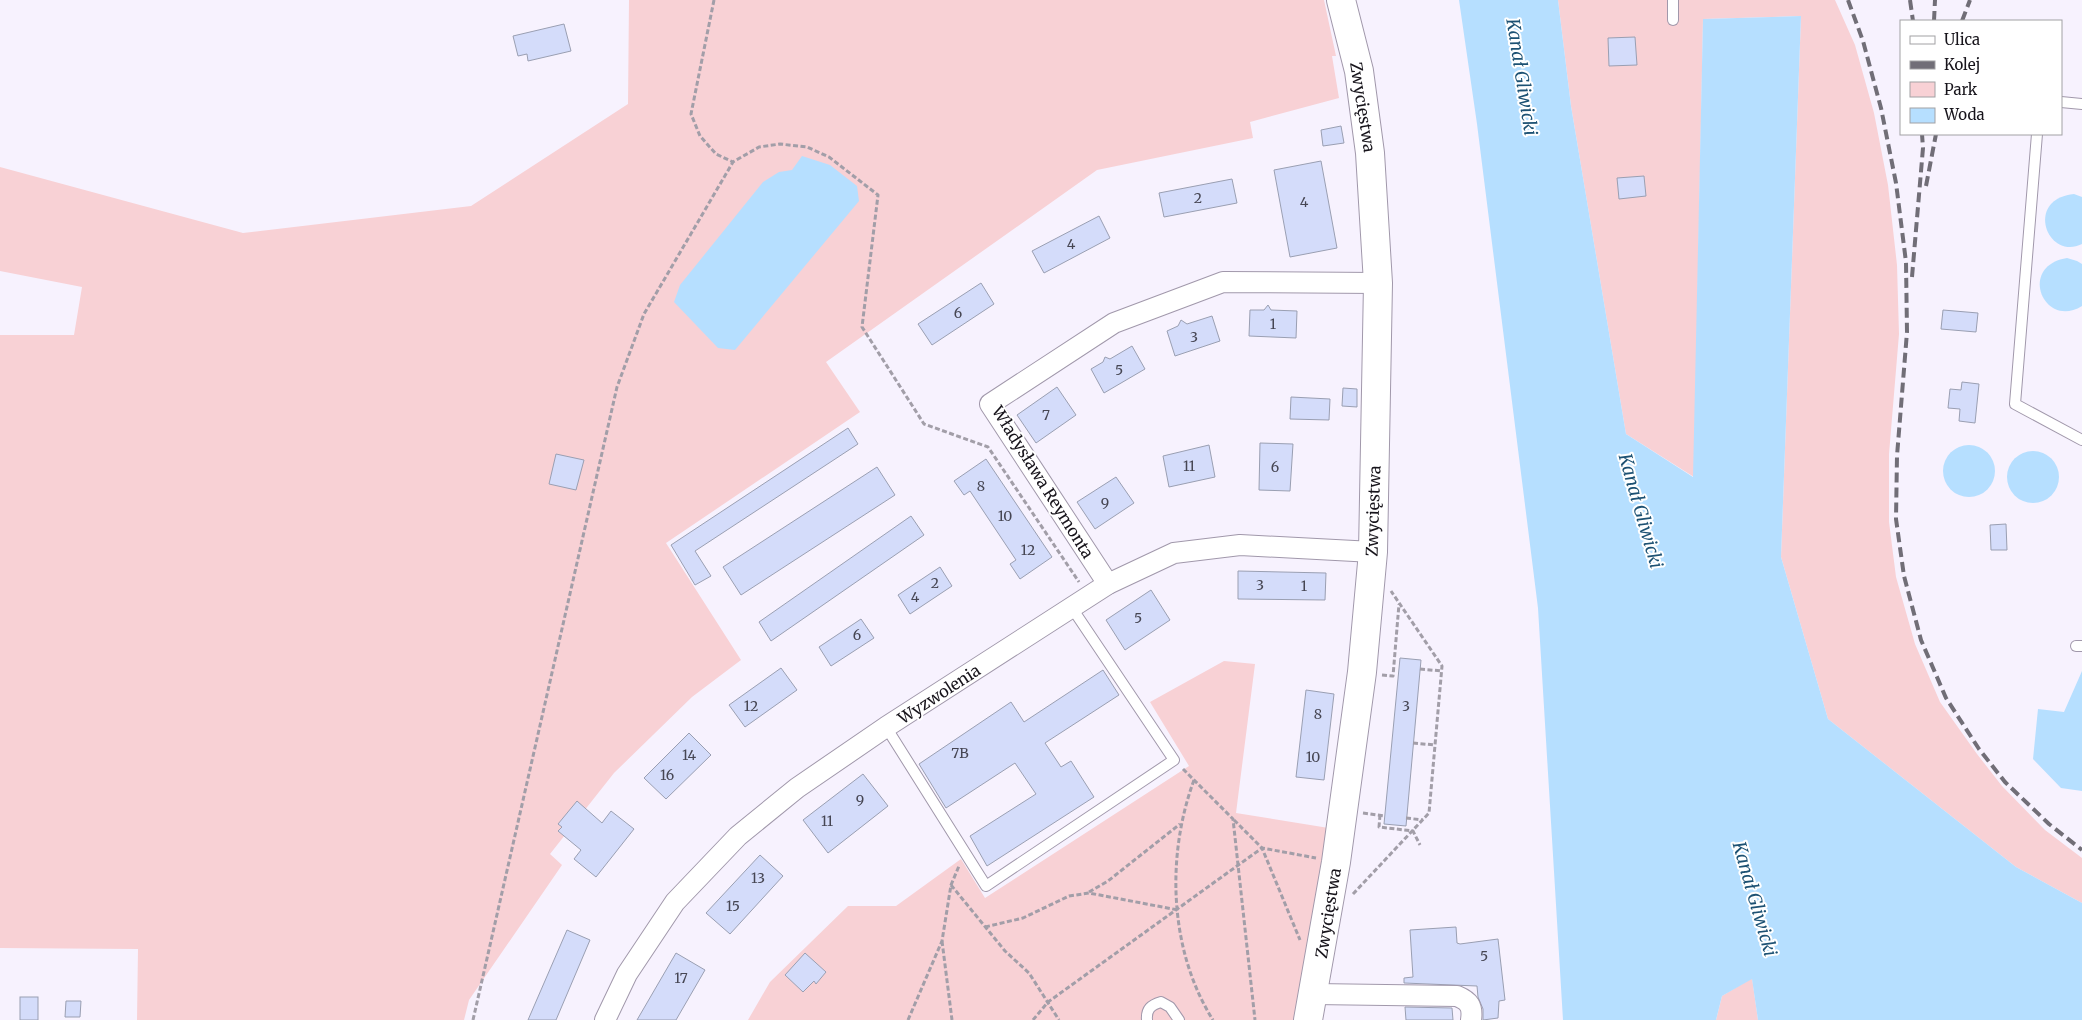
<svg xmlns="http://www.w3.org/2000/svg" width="2082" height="1020" font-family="Merriweather,serif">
	<rect width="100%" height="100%" fill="#f7f2fe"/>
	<g fill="#f8d1d5">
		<polygon points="629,0 1324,0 1336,56 1332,56 1339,98 1250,122 1253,138 1097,170 826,362 860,412 666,543 741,660 692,697 614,773 550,854 562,865 469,1000 464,1020 137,1020 138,949 0,948 0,335 74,335 82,287 0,271 0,167 243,233 471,206 628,104"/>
		<polygon points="1558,0 1835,0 1855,45 1874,113 1888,185 1897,265 1899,334 1889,454 1889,522 1896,577 1915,644 1940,702 1977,754 2002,786 2045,830 2082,858 2082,903 2016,867 1828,719 1781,557 1801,16 1703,19 1694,477 1626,434 1571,106"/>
		<polygon points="1224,661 1255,664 1236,813 1341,830 1308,1020 748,1020 770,982 848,906 896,906 961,859 985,898 1189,766 1150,702"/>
		<polygon points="1752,978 1758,1020 1716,1020 1722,996"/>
	</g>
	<g fill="#b6dfff">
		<polygon points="1459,0 1558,0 1571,106 1626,434 1693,477 1703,19 1801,16 1781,557 1828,719 2016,867 2082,903 2082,1020 1758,1020 1752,979 1722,996 1716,1020 1563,1020 1538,608 1477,124"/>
		<polygon points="802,156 830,165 857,186 859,201 735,350 718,348 674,302 680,285 763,182 779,172 792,170"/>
		<path d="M2074,194L2082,197V244C2047,261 2024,199 2074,194Z"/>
		<path d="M2067,258L2077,261L2082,264V306C2044,330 2017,266 2067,258Z"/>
		<circle cx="1969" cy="471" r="26"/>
		<circle cx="2033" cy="477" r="26"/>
		<polygon points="2082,671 2082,791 2061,788 2033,759 2038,709 2064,712"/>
	</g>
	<g fill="#d4dcfa" stroke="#9a9fb2">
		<polygon points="564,24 571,51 528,61 527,54 518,56 513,36"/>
		<polygon points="1635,37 1637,65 1609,66 1608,38"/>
		<polygon points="1341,126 1344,143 1323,146 1321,130"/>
		<polygon points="1321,161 1337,248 1290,257 1274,170"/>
		<polygon points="1644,176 1646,196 1619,199 1617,178"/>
		<polygon points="1232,179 1237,203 1164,217 1159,193"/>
		<polygon points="1099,216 1110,238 1044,273 1032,251"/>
		<polygon points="981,283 994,304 932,345 918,324"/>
		<polygon points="1268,305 1271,310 1297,311 1296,338 1249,336 1250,310 1264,310"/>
		<polygon points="1943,310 1978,313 1976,332 1941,329"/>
		<polygon points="1212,316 1220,341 1175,356 1167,331 1178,326 1181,320 1187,324"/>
		<polygon points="1132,346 1145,369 1104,393 1091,369 1103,362 1105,357 1110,359"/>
		<polygon points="1962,382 1979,384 1975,423 1959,421 1960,409 1948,408 1950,389 1961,390"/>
		<polygon points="1057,387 1076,415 1036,443 1017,415"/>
		<polygon points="1343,388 1357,389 1357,407 1342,406"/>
		<polygon points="1291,397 1330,399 1329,420 1290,419"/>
		<polygon points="848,428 858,444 695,551 711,576 695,585 671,545"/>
		<polygon points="1260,443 1293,444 1290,491 1259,490"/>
		<polygon points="1209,445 1215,477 1169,487 1163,456"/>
		<polygon points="556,454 584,460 576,490 549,484"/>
		<polygon points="986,459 1052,557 1020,579 1010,564 1016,560 970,491 964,495 954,481"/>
		<polygon points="877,467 895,495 741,595 723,567"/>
		<polygon points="1116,477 1134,503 1095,529 1077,502"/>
		<polygon points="911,516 924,535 771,641 759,622"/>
		<polygon points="2006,524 2007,550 1991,550 1990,525"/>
		<polygon points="940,567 952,586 910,614 898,595"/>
		<polygon points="1238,571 1326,573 1325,600 1238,599"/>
		<polygon points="1151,590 1170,620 1125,650 1106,620"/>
		<polygon points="861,619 874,638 831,666 819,647"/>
		<polygon points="1400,658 1421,660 1406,826 1384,824"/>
		<polygon points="781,668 797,690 745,727 729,705"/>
		<polygon points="1103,670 1119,695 1045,743 1061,767 1071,761 1094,797 987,866 970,836 1036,794 1015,763 946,808 919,764 1011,702 1024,722"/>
		<polygon points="1306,690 1334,694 1324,780 1296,777"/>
		<polygon points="689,733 711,755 666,799 644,778"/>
		<polygon points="863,774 888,806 828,853 803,820"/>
		<polygon points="577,801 602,823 611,811 634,829 596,877 574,859 581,850 558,831 562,827 558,824"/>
		<polygon points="760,855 783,876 730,934 706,913"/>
		<polygon points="1456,927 1457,943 1460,944 1498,939 1505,1000 1499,1001 1498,1018 1483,1020 1483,1009 1478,997 1477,986 1404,983 1404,978 1413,977 1410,930"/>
		<polygon points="567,930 590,940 576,973 556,1020 528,1020"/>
		<polygon points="676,953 705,970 676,1020 637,1020"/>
		<polygon points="805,953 826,972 816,984 814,981 803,992 785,975"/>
		<rect x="20" y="997" width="18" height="23"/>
		<polygon points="66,1001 81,1001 80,1017 65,1017"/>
		<polygon points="1405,1007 1452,1008 1453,1020 1406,1020"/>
	</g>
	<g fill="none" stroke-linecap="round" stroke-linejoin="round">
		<g stroke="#a198ab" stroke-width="12">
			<g id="lane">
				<polyline points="1673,0 1673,20"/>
				<polyline points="2061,102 2082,104"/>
				<polyline points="2037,134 2015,404 2082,440"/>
				<polyline points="2076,646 2082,646"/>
				<polyline points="886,727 986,886 1174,760 1072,608"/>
				<path d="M1147,1020C1146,1009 1151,1005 1161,1002L1170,1007L1179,1020"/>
			</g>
		</g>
		<g stroke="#a198ab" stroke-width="22">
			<g id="street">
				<polyline points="1108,584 990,404 1114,323 1223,282 1378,283"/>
				<path d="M1314,994L1457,996C1469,1001 1473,1006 1471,1020"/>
				<polyline points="605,1020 627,974 675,902 738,836 797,788 886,727 1108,584 1174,553 1240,545 1373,552"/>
			</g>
		</g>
		<g stroke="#a198ab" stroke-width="30">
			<polyline id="secondary" points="1308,1020 1336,862 1362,672 1373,552 1378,283 1370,153 1359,71 1341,0"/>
		</g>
		<g stroke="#a29ea8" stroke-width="3" stroke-dasharray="5 2.5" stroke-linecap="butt">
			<polyline points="714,0 691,114 700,136 716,154 733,162"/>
			<polyline points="1420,669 1442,671"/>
			<polyline points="1382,675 1393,676 1399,604"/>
			<polyline points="1413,743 1435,745"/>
			<polyline points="1183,769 1233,819 1255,1020"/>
			<path d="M1194,780C1166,856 1169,950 1213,1020"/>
			<polyline points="1363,813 1385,816"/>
			<polyline points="1380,815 1379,827 1413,831 1420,845"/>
			<polyline points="1406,818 1423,820"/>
			<polyline points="1234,820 1262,848 1300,940"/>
			<polyline points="951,885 1005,951 1029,973 1059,1020"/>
			<polyline points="1089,892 1108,881 1180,824"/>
			<polyline points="1353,894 1429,813 1442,666 1391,591"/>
			<polyline points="985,927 1023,918 1069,896 1089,893 1178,910"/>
			<polyline points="942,941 952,1020"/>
			<polyline points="473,1020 617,387 644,314 733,162 759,147 780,144 807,147 829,157 878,195 862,327 924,424 988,447 1079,582"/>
			<polyline points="908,1020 942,941 951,885 959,866"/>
			<polyline points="1033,1020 1048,1002 1262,848 1316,858"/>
		</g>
		<use href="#lane" stroke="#fff" stroke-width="10"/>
		<use href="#street" stroke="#fff" stroke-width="20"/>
		<use href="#secondary" stroke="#fff" stroke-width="28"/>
		<g stroke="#716e77" stroke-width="4" stroke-dasharray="10 5" stroke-linecap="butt">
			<polyline points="1848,0 1863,41 1881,108 1896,183 1906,262 1907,332 1897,456 1896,519 1904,576 1921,640 1946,698 1979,749 2005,782 2049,824 2082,850"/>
			<polyline points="1910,0 1913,21"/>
			<polyline points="1934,21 1935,0"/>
			<polyline points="1962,21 1970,0"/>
			<polyline points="1926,186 1936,134"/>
			<polyline points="1912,277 1923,148 1922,134"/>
		</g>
	</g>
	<g text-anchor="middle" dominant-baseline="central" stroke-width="4" stroke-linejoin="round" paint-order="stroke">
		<g font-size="14" fill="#464653">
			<text x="1198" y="198">2</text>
			<text x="1304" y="202">4</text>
			<text x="1071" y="244">4</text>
			<text x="958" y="313">6</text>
			<text x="1273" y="324">1</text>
			<text x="1194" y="337">3</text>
			<text x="1119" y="370">5</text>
			<text x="1046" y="415">7</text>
			<text x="1189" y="466">11</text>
			<text x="1275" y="467">6</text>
			<text x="981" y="486">8</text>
			<text x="1105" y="503">9</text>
			<text x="1005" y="516">10</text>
			<text x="1028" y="550">12</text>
			<text x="935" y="583">2</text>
			<text x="1260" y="585">3</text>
			<text x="1304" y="586">1</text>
			<text x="915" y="597">4</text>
			<text x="1138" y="618">5</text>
			<text x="857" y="635">6</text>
			<text x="751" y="706">12</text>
			<text x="1406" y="706">3</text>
			<text x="1318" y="714">8</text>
			<text x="960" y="753">7B</text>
			<text x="689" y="755">14</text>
			<text x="1313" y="757">10</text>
			<text x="667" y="775">16</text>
			<text x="860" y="800">9</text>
			<text x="827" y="821">11</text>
			<text x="758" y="878">13</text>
			<text x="733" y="906">15</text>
			<text x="1484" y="956">5</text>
			<text x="681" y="978">17</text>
		</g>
		<g font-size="16" fill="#17141b" stroke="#fff">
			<text transform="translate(1363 107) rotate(81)">Zwycięstwa</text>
			<text transform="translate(1043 482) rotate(58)">Władysława Reymonta</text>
			<text transform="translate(1373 511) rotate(-88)">Zwycięstwa</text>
			<text transform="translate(939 694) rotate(-33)">Wyzwolenia</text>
			<text transform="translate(1328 913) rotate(-81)">Zwycięstwa</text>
		</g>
		<g font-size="18" font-style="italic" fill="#1c5173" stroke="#fff">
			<text transform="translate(1522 77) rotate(81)">Kanał Gliwicki</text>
			<text transform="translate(1641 511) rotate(74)">Kanał Gliwicki</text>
			<text transform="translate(1755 899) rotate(74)">Kanał Gliwicki</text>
		</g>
	</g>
	<rect x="1900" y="20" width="162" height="115" fill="#ffffff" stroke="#a2a1a4"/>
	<rect x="1910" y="36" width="25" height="8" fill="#ffffff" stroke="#a2a1a4"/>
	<text x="1944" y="45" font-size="15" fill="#17141b">Ulica</text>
	<rect x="1910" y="61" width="25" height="8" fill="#716e77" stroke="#a2a1a4"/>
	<text x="1944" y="70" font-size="15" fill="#17141b">Kolej</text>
	<rect x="1910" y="82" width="25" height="15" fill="#f8d1d5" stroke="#a2a1a4"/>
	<text x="1944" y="95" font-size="15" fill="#17141b">Park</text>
	<rect x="1910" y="108" width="25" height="15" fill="#b6dfff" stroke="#a2a1a4"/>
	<text x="1944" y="120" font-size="15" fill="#17141b">Woda</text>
</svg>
